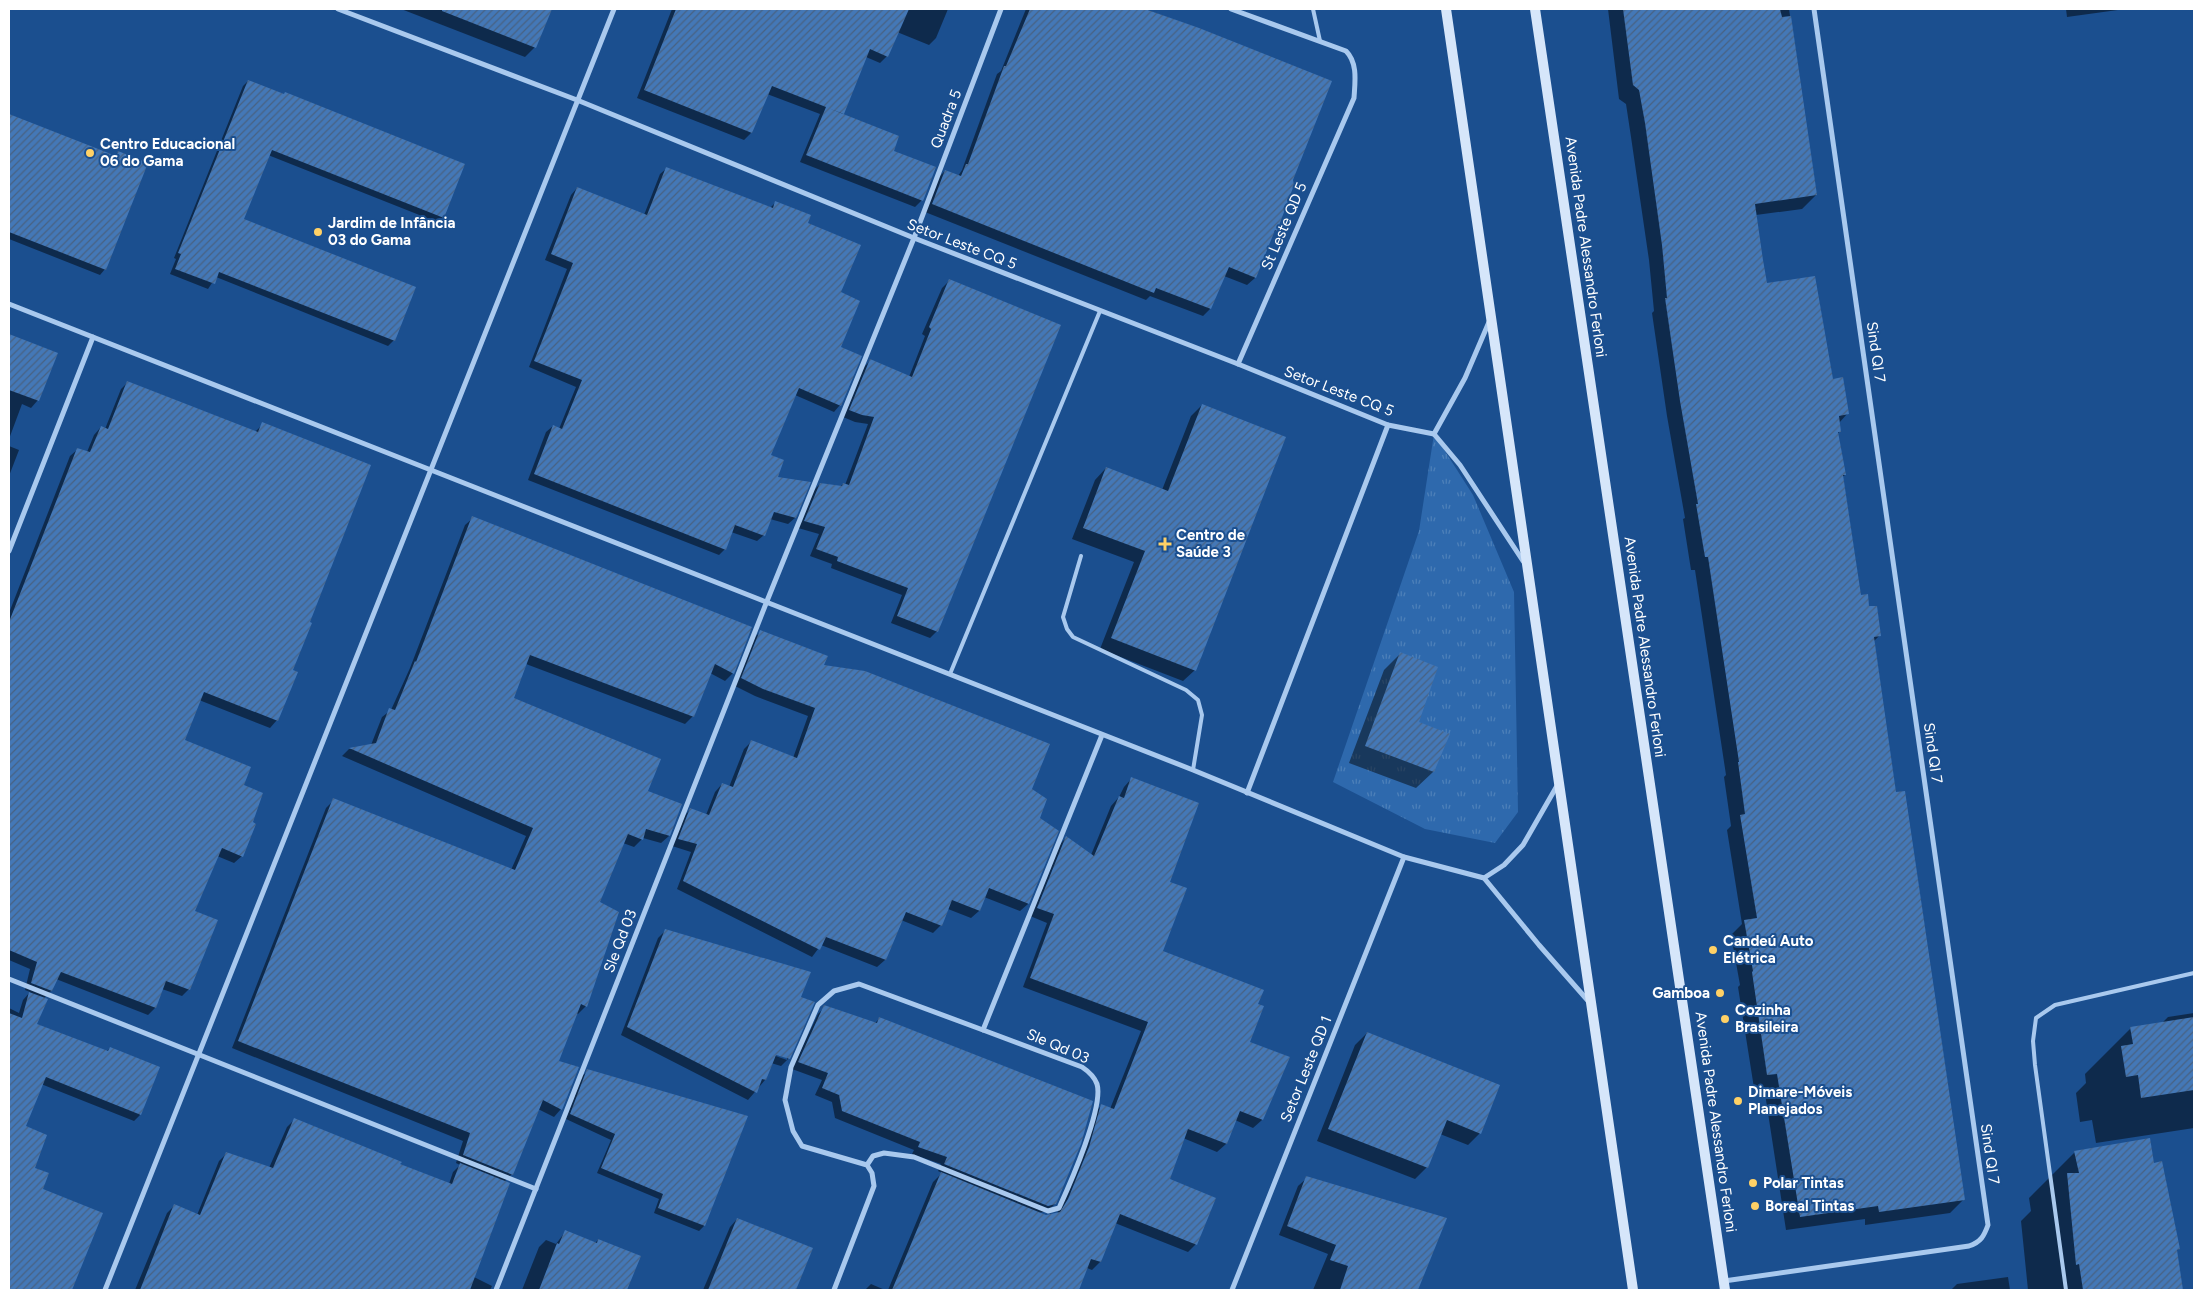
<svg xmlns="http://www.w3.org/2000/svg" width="2203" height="1299" font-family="Figtree,sans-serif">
	<defs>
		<pattern id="park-tufts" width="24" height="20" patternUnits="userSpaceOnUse" patternTransform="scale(1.25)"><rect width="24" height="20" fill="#2e69ad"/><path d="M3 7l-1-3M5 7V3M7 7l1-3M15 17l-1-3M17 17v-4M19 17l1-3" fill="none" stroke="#4d80b9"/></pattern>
		<pattern id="building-hatch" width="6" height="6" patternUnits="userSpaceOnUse" patternTransform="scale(1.25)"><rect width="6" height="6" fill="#4478b7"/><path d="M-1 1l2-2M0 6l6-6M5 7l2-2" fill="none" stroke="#486282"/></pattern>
	</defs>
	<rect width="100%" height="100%" fill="#1b4f8f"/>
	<polygon fill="url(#park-tufts)" points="1434,434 1473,495 1514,592 1518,812 1495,843 1425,829 1333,782 1419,531"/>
	<g fill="#0007" fill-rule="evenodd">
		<polygon points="401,9 551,9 535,47 525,57"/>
		<polygon points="672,9 948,9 936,38 929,45 897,32 887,56 880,63 866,57 842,115 892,152 922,200 915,207 800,162 820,114 767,94 751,133 744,140 637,98"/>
		<polygon points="1026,9 1145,9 1199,29 1291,180 1276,230 1272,234 1255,278 1247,285 1224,276 1210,309 1203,316 1150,296 1146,300 925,212 937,179 945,171 958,176 962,170 997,74 1001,71"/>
		<polygon points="1608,9 1789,9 1816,195 1802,209 1756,215 1766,285 1832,380 1847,414 1839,423 1840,431 1837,434 1845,475 1842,477 1860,596 1868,608 1880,635 1874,641 1895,794 1964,1199 1950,1213 1865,1225 1865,1219 1786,1230 1764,1087 1754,1088 1738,987 1740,985 1731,935 1742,924 1727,830 1731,826 1724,777 1726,775 1695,570 1691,570 1683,519 1685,518 1667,416 1652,313 1654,311 1649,260 1631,137 1626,104 1619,99"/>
		<polygon points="2066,9 2125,9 2067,17"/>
		<polygon points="248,81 443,217 437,222 268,155 242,220 394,340 388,346 216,277 208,289 170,274 176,259 174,258 243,86"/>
		<polygon points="9,115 114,156 118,152 105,269 100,275 9,239"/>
		<polygon points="667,168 770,208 776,202 807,224 839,293 840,405 834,412 795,395 770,456 777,478 795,518 788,524 770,519 764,535 757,541 731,532 725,549 719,555 528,480 546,432 553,426 559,429 576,387 529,367 567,269 545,260 571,195 577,188 644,215 660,174"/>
		<polygon points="949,281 937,631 930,638 891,623 902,595 831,568 832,564 810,556 819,534 798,528 813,491 820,484 840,487 843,484 845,485 868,424 855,422 843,417 863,368 870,361 909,377 925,336 922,334 942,288"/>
		<polygon points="9,335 57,354 38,400 31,408 22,404 9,439"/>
		<polygon points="128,382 255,432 263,424 291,670 277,720 270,728 199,700 183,741 242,786 242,856 234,863 217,856 193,912 189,989 182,996 162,989 155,1008 148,1015 56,979 51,991 43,999 35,1025 106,1052 110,1048 140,1115 134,1121 41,1084 25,1127 33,1169 42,1190 101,1214 71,1290 9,1290 9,1008 19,1013 23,1000 30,992 25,990 30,969 9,960 9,613 70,456 78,449 87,452 94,435 101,427 105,429 121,389"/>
		<polygon points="1202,405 1195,670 1183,681 1100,649 1134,562 1072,539 1095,480 1106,468 1162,490 1191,416"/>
		<polygon points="9,446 19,450 9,476"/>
		<polygon points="473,518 733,673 725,681 710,673 693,716 685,724 526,664 512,698 647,792 681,805 669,836 661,843 643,838 634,847 623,843 598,903 586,1006 578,1014 576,1013 557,1062 561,1109 554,1117 538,1109 512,1174 504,1182 474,1277 492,1286 490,1290 135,1290 167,1213 174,1206 197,1215 219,1161 226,1154 269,1168 287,1127 294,1120 399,1165 449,1184 453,1172 460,1165 456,1163 463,1141 232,1048 326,808 334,800 511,870 526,836 342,756 349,749 371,745 382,717 391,710 410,668 465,525"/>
		<polygon points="760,632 1031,789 1038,818 1057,831 1028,904 1020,911 984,897 979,911 971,918 948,909 941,925 933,933 901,920 885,960 877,967 821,945 812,957 677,889 691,852 672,846 683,817 691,809 706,815 715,792 722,784 729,787 744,749 751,742 793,758 808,716 755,696 735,686 753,639"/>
		<polygon points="1401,653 1417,723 1448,735 1433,772 1416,788 1349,763 1384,670"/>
		<polygon points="1132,778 1168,882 1162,952 1257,1005 1248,1042 1288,1058 1262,1120 1253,1128 1235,1120 1226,1144 1217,1152 1183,1138 1168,1180 1196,1244 1188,1252 1115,1223 1100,1262 1092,1270 1087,1268 1078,1290 888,1290 933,1182 942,1173 938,1171 941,1164 912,1154 914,1150 835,1118 832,1102 815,1095 822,1080 792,1069 818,1014 825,1007 874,1024 880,1018 1055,1204 1047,1211 1039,1213 1046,1216 1057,1214 1081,1156 1093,1114 1101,1106 1110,1109 1141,1031 1023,987 1047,923 1030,916 1058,846 1066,838 1091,855 1111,806 1119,797 1124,787"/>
		<path d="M665,931L799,998L813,1003L788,1059L781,1066L771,1063L765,1080L748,1100L621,1035L658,938ZM770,1054L787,1057V1060Z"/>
		<polygon points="2194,1013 2194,1128 2096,1143 2092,1120 2080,1122 2076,1093 2086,1083 2085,1074 2131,1028 2161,1024 2168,1017"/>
		<polygon points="1367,1033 1480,1133 1468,1145 1440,1134 1427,1167 1415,1179 1317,1141 1355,1045"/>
		<polygon points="588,1071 746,1117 704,1226 699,1231 654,1213 659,1199 597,1173 611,1140 566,1119 582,1076"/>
		<polygon points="2075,1152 2152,1165 2179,1249 2176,1251 2181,1290 2028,1290 2021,1221 2031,1211 2029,1198"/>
		<polygon points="1307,1178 1417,1289 1419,1290 1313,1290 1328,1254 1279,1235 1298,1186"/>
		<polygon points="737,1219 811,1249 795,1290 703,1290 730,1227"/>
		<polygon points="565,1232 595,1243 598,1240 639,1257 626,1290 522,1290 539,1247 546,1240 556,1244"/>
		<polygon points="2008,1277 2010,1290 1951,1290 1957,1284"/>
		<polygon points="871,1284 885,1290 865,1290"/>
	</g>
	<g fill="url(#building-hatch)">
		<polygon points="442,9 552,9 536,48 442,11"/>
		<polygon points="676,9 909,9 888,57 870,49 844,114 828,108 899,136 894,151 936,167 923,201 806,155 826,107 772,86 752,133 644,90"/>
		<polygon points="1030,9 1145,9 1199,28 1332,81 1293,180 1294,185 1277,231 1275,230 1256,278 1229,267 1211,309 1156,288 1154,293 932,204 945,170 961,176 966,164 968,164 1004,66 1006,66"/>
		<polygon points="1623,9 1780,9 1782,17 1791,16 1817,195 1755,204 1763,260 1767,283 1815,276 1833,379 1843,377 1849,414 1839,416 1841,432 1838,432 1846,475 1843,475 1861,595 1868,594 1869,606 1877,606 1881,636 1874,637 1896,792 1905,791 1965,1200 1879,1212 1878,1206 1800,1217 1777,1074 1767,1075 1752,972 1753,971 1744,920 1757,918 1740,815 1745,814 1738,762 1739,762 1708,557 1705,557 1696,504 1698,504 1680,401 1665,298 1667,298 1662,245 1645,123 1639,90 1633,85"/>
		<polygon points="248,80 284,94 285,92 465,164 444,218 272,150 244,219 416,287 395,341 219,272 215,284 175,269 181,254 178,253"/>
		<polygon points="9,114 116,156 118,151 148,163 106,270 9,232"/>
		<polygon points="666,167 773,208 775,201 811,215 808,223 861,245 841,292 860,301 841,347 862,356 841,406 799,388 771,455 784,460 778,477 811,482 796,518 774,512 765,536 735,525 726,550 534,474 553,425 562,429 582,380 534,361 573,263 551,254 577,187 647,215"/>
		<polygon points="949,279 1061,325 938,632 897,616 908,588 837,561 838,557 816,549 825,527 804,521 820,483 842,486 843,483 849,485 874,417 862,415 849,410 870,359 912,377 931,329 929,327"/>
		<polygon points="9,334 58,353 39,401 9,390"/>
		<polygon points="127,381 258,432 262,422 371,465 310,622 312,623 293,670 298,672 278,721 204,692 185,740 251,767 244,785 263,793 253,822 256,824 243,857 222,848 195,911 218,920 190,990 166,981 156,1008 61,972 52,991 31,983 37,962 9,950 9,622 77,448 90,452 101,426 108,429"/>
		<polygon points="1202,404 1286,437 1196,671 1111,638 1145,551 1083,528 1106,467 1168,491"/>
		<polygon points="472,516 752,627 734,674 715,664 694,717 530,655 514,698 661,759 648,791 682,804 670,836 646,829 643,840 628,834 600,902 619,912 587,1007 581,1004 559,1061 579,1067 562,1110 543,1100 513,1175 463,1155 470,1133 238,1041 333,798 515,870 533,828 349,748 376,743 389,708 395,710 415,661 416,662"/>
		<polygon points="760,630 828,656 824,665 865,671 1050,744 1032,789 1047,799 1040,818 1059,831 1029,904 989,888 980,911 952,900 942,926 906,912 886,960 826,937 820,950 683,881 697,844 678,839 690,808 709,815 722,783 733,787 751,740 797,758 815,708 763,689 741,678"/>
		<polygon points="1400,652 1438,667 1419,722 1450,734 1434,772 1365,746"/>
		<polygon points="1131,777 1199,803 1170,882 1187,888 1163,951 1264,990 1258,1004 1264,1006 1250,1042 1290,1057 1263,1120 1240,1111 1227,1144 1188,1129 1170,1179 1216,1198 1197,1245 1120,1214 1101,1262 1091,1259 1079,1290 892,1290 941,1172 1046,1215 1060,1212 1068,1199 1089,1147 1101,1104 1114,1109 1148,1022 1030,978 1054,914 1037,908 1066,836 1094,856 1119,796 1124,798"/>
		<polygon points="665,929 811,972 801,997 815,1002 790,1059 776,1055 766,1080 762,1079 757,1093 627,1027"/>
		<polygon points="29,992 48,999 37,1024 108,1051 110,1047 160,1067 141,1115 46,1077 26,1126 47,1135 35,1168 49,1173 43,1189 103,1213 72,1290 9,1290 9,1013 22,1018"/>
		<polygon points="824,1005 877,1023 879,1017 1093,1101 1081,1144 1056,1204 1048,1206 944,1164 947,1157 918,1147 920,1142 842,1111 839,1095 822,1088 828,1073 798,1062"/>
		<polygon points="2194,1017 2194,1090 2141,1098 2138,1075 2126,1077 2121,1046 2133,1044 2130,1027"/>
		<polygon points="1367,1032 1500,1085 1481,1134 1447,1120 1428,1168 1328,1129"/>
		<polygon points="587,1069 748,1116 705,1226 658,1208 663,1194 601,1168 615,1134 570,1114"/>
		<polygon points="294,1118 402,1162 400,1164 452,1184 460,1163 510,1183 470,1290 140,1290 174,1204 200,1215 226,1152 273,1168"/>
		<polygon points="2150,1138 2154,1163 2162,1161 2180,1249 2177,1250 2183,1290 2083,1290 2079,1264 2076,1265 2067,1173 2079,1173 2074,1151"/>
		<polygon points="1306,1176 1447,1218 1418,1290 1340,1290 1348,1266 1330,1260 1336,1245 1287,1226"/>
		<polygon points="737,1218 813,1248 796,1290 708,1290"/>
		<polygon points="565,1230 597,1243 598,1239 641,1256 627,1290 539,1290 557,1243 559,1244"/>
	</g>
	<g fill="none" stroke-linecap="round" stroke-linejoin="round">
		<g stroke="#a9c9ee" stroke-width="4">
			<polyline points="1313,9 1320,41"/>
			<polyline points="1081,556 1063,617 1067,629 1073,637 1186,690 1198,700 1202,715 1193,770"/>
			<polyline points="950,674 1100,311"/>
			<polyline points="2066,1290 2035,1065 2033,1041 2036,1018 2055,1005 2194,973"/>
		</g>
		<g stroke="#a9c9ee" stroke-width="5">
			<polyline points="338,9 577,100 914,238 1238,364 1388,425 1434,434"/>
			<path d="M1231,9L1346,51C1358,63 1355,82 1354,98L1238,364"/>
			<polyline points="9,304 1193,770 1404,857 1484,878 1539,945 1590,1003"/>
			<polyline points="1434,434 1460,465 1523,561"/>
			<polyline points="1434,434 1465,378 1489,322"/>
			<polyline points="9,551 93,337"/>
			<polyline points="1247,793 1388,425"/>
			<polyline points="1484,878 1504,865 1523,845 1558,784"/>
			<polyline points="9,979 536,1189"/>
			<path d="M867,1165L873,1156L884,1153L914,1157L1048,1211L1059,1208C1070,1184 1104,1107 1097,1084C1094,1076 1088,1071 1082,1067L983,1030L1102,735"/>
			<path d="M1724,1281L1969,1246C1981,1242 1984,1236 1988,1225L1814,9"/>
			<polyline points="105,1290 614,9"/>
			<polyline points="496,1290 767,601 914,238 1001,9"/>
			<polyline points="834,1290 874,1186 872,1173 867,1165 802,1146 793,1131 785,1100 791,1067 818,1005 834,991 859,984 983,1030"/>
			<polyline points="1232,1290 1404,857"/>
		</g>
		<g stroke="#d6e6fa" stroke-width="10">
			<polyline points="1446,9 1633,1290"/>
			<polyline points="1535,9 1725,1290"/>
		</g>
	</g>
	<g fill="#ffd166" stroke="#1b4f8f" stroke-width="2">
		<circle cx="90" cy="153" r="5"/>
		<circle cx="318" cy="232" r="5"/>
		<path d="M1162.5 536.5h5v5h5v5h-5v5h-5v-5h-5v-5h5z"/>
		<circle cx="1713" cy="950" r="5"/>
		<circle cx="1720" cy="993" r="5"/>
		<circle cx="1725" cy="1019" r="5"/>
		<circle cx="1738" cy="1101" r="5"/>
		<circle cx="1753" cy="1183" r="5"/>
		<circle cx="1755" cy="1206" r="5"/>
	</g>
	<g text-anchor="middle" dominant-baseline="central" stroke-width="4" stroke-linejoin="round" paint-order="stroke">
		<g font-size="15" fill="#fff" stroke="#1b4f8f">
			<text transform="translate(946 119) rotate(-69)">Quadra 5</text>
			<text transform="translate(1284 226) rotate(-67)">St Leste QD 5</text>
			<text transform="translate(962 244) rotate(21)">Setor Leste CQ 5</text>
			<text transform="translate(1586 247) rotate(82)">Avenida Padre Alessandro Ferloni</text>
			<text transform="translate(1876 352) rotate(82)">Sind QI 7</text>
			<text transform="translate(1339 391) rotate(21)">Setor Leste CQ 5</text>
			<text transform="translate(1645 647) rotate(82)">Avenida Padre Alessandro Ferloni</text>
			<text transform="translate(1933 753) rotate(82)">Sind QI 7</text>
			<text transform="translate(620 941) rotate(-69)">Sle Qd 03</text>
			<text transform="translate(1058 1046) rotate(23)">Sle Qd 03</text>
			<text transform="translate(1306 1069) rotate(-68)">Setor Leste QD 1</text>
			<text transform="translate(1716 1122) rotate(82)">Avenida Padre Alessandro Ferloni</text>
			<text transform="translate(1990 1154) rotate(82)">Sind QI 7</text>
		</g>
		<g font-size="15" font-weight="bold" fill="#fff" stroke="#1b4f8f" text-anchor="start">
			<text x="100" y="144">Centro Educacional<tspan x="100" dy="17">06 do Gama</tspan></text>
			<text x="328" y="223">Jardim de Infância<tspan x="328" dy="17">03 do Gama</tspan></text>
			<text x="1176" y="535">Centro de<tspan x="1176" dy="17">Saúde 3</tspan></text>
			<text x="1723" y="941">Candeú Auto<tspan x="1723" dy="17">Elétrica</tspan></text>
			<text x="1710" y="993" text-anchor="end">Gamboa</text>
			<text x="1735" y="1010">Cozinha<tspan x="1735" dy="17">Brasileira</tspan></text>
			<text x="1748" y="1092">Dimare-Móveis<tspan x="1748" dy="17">Planejados</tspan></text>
			<text x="1763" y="1183">Polar Tintas</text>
			<text x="1765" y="1206">Boreal Tintas</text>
		</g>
	</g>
	<rect width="2203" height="1299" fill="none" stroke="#ffffff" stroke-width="20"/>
</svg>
